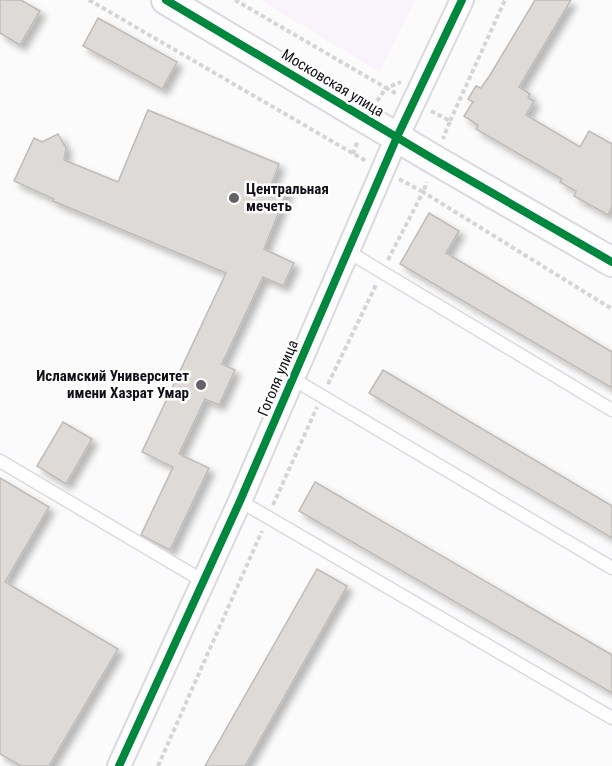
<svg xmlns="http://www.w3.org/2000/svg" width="612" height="766" font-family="'Roboto Condensed',sans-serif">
	<defs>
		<filter id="shadow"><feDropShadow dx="5.5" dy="5.5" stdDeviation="3" flood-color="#0004"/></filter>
	</defs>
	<rect width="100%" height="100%" fill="#fbfbfb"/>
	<polygon fill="#f9f3fc" points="260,0 416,0 380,72"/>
	<g fill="#dedad7" stroke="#bfbbb8" stroke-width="1.5" filter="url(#shadow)">
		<polygon points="0,0 21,0 40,11 20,45 0,33"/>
		<polygon points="535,0 571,0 519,87 530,94 528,98 534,101 526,115 580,147 589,131 612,144 612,206 608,215 574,196 576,191 560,182 562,179 476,129 478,125 464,116 473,102 468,99 476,86 481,88 490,75"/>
		<polygon points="98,18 177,62 162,89 83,46"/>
		<polygon points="148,110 279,164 272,183 288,189 264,249 294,263 283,286 263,277 222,364 235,370 219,405 205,399 179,454 209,468 170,550 141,535 173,467 142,452 226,273 53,201 54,199 14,181 34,138 42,142 58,134 66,148 64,160 118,182"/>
		<polygon points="429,213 459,231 446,253 612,352 612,388 400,264"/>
		<polygon points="383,370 612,506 612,538 369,393"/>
		<polygon points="63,422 92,439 66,484 37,466"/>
		<polygon points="0,478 49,507 5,582 118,649 49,766 21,766 0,754"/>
		<polygon points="315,482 612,655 612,693 299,511"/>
		<polygon points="317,569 347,586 245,766 205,766"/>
	</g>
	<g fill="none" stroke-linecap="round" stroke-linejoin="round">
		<g stroke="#dbd9df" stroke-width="15">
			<g id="service">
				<polyline points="347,251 612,410"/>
				<polyline points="293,379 612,568"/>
				<polyline points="0,461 203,581"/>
				<polyline points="240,501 612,718"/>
			</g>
		</g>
		<g stroke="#dbd9df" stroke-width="26">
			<polyline id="minor" points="119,766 240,501 397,137 462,0"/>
		</g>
		<g stroke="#dbd9df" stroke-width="32">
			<polyline id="tertiary" points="166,0 435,160 612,262"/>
		</g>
		<g stroke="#d5d5d5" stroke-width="4" stroke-dasharray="4.5 3" stroke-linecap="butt">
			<polyline points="89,0 366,161"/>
			<polyline points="235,0 386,88 401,82"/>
			<polyline points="377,101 386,88 397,94"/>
			<polyline points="431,111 450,121 443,139"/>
			<polyline points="450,121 505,0"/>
			<polyline points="353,154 358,140"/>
			<polyline points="399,179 423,192 427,182"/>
			<polyline points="388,260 423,192 612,309"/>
			<polyline points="328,384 377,283"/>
			<polyline points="273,505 317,407"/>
			<polyline points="158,766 262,531"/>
		</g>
		<use href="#service" stroke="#fefefe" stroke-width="12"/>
		<use href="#minor" stroke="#fefefe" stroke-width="22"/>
		<use href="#tertiary" stroke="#fefefe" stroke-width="28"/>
		<g stroke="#fff" stroke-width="11">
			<g id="cycleway">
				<polyline points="166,0 435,160 612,262"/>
				<polyline points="119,766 240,501 397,137 462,0"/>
			</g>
		</g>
		<use href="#cycleway" stroke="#00873e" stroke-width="8"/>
	</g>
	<g fill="#636267" stroke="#fff" stroke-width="2">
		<circle cx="234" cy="198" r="6"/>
		<circle cx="201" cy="385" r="6"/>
	</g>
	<g text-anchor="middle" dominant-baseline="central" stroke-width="5" stroke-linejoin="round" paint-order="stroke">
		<g font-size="15" fill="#110f18" stroke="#fff">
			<text transform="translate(333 83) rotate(31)">Московская улица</text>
			<text transform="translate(278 378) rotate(-67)">Гоголя улица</text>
		</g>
		<g font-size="15" font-weight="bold" fill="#110f18" stroke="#fff" text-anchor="start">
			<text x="246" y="189">Центральная<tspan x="246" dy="17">мечеть</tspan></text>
			<text x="189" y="376" text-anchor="end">Исламский Университет<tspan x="189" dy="17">имени Хазрат Умар</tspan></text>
		</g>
	</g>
</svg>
